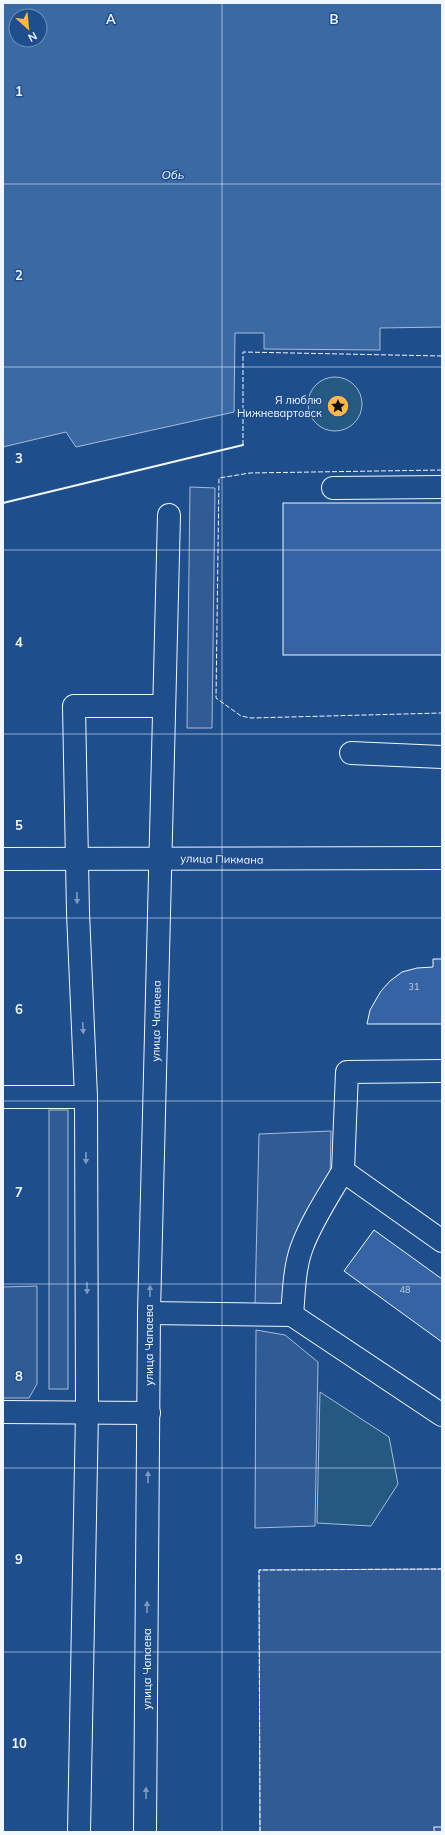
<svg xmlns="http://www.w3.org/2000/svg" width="445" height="1835" font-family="Mulish,sans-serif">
	<rect width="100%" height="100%" fill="#1f4e8c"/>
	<g fill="#245a82" stroke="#a8bbd7">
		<circle cx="335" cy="404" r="27"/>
		<polygon points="320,1392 389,1437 398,1484 371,1526 317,1523"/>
	</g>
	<g fill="#305b95" stroke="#a8bbd7">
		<polygon points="190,487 215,488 212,728 187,728"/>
		<rect x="49" y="1110" width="19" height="279"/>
		<polygon points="331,1131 330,1180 284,1303 255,1305 259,1134"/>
		<polygon points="37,1286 37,1384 29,1398 3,1398 3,1287"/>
		<polygon points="256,1330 285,1335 318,1362 315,1526 255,1528"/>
		<polygon points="442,1569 442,1832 260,1832 259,1570"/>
	</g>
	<path fill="#3b69a3" stroke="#a8bbd7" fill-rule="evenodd" d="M3,3H442V327L380,328V350L264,349V333H235L234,412L76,447L66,432L3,447ZM16,16H40V40H16Z"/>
	<g fill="#3563a3" stroke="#f2f6ff">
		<rect x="283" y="503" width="159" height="152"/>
		<polygon points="433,959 442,959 442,1024 367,1024 370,1010 381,991 390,981 402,972 417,968 433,967"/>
		<polygon points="374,1230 442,1279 442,1342 344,1271"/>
		<rect x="434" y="1827" width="8" height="5"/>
	</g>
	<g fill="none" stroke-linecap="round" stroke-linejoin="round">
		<g stroke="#f2f6ff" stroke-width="24">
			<g id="minor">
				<polyline points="333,488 442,487"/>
				<polyline points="351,753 442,757"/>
				<polyline points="3,859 442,858"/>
				<polyline points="3,1097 86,1097"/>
				<polyline points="343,1171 347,1072 442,1071"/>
				<polyline points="149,1313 292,1315 442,1415"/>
				<path d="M292,1315C294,1293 294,1268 302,1247C312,1220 329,1195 343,1171L442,1241"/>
				<polyline points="3,1412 149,1413"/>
				<polyline points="79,1832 87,1412 86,1097 78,913 74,706 164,706"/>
				<polyline points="145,1832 149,1313 169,515"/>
			</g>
		</g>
		<use href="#minor" stroke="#1f4e8c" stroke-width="22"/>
		<g stroke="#f2f6ff" stroke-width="1" stroke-dasharray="5 2" stroke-linecap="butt">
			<polyline points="243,445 243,352 442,356"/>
			<polyline points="442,470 250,473 219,478 216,698 241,716 251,718 442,713"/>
			<polyline points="260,1832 259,1570 442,1569"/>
		</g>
		<polyline stroke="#f2f6ff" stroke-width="2" points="3,503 243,445"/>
	</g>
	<defs><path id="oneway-solid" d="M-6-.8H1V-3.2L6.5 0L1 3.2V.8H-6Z"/></defs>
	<g fill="#7e9ac0">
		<use href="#oneway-solid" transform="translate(77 898) rotate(89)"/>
		<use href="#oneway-solid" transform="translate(83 1028) rotate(87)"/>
		<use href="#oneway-solid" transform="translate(86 1158) rotate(90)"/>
		<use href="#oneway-solid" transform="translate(87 1288) rotate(90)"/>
		<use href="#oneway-solid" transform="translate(150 1291) rotate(-89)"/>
		<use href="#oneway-solid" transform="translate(148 1477) rotate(-90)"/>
		<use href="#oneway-solid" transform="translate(147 1607) rotate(-90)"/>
		<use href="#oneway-solid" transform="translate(146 1793) rotate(-90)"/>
	</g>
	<path fill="none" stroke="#f2f6ff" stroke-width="1" stroke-opacity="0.55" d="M222,3V1832M3,184H442M3,367H442M3,550H442M3,734H442M3,918H442M3,1101H442M3,1284H442M3,1468H442M3,1652H442"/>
	<defs>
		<g id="sight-disc" transform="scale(1.15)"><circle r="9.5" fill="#ffb74d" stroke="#1f4e8c"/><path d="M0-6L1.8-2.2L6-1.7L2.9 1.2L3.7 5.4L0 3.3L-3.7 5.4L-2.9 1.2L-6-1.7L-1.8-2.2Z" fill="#111"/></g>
	</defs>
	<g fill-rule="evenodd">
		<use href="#sight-disc" x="338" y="406"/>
	</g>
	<g text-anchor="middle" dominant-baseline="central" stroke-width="3" stroke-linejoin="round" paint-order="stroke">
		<g font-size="9" fill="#c3d1e8">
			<text x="414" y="986">31</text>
			<text x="405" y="1289">48</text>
		</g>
		<g font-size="11" fill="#f2f6ff" stroke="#1f4e8c" text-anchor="end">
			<text x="322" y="400">Я люблю<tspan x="322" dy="13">Нижневартовск</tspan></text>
		</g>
		<g font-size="11" fill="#f2f6ff" stroke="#1f4e8c">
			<text transform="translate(222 859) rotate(1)">улица Пикмана</text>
			<text transform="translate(156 1021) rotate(-89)">улица Чапаева</text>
			<text transform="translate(149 1345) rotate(-90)">улица Чапаева</text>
			<text transform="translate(147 1669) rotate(-90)">улица Чапаева</text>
		</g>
		<g font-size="12" font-style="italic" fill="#f2f6ff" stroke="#1f4e8c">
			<text x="173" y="174">Обь</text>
		</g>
	</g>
	<g font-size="13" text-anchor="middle" font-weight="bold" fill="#f2f6ff" stroke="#1f4e8c" stroke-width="3" stroke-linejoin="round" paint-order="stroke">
		<text x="111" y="24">A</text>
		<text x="334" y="24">B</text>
		<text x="19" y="96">1</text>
		<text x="19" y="280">2</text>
		<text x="19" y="463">3</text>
		<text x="19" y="647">4</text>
		<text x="19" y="830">5</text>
		<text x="19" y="1014">6</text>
		<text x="19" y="1197">7</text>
		<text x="19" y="1381">8</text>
		<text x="19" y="1564">9</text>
		<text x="19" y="1748">10</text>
	</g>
	<rect width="445" height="1835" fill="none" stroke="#f2f6ff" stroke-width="8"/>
	<g transform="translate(28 28) rotate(153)"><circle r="19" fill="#1f4e8c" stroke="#7391ba"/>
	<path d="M0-3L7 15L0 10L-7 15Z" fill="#ffb74d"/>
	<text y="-6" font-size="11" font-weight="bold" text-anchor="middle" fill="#f2f6ff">N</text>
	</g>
</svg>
